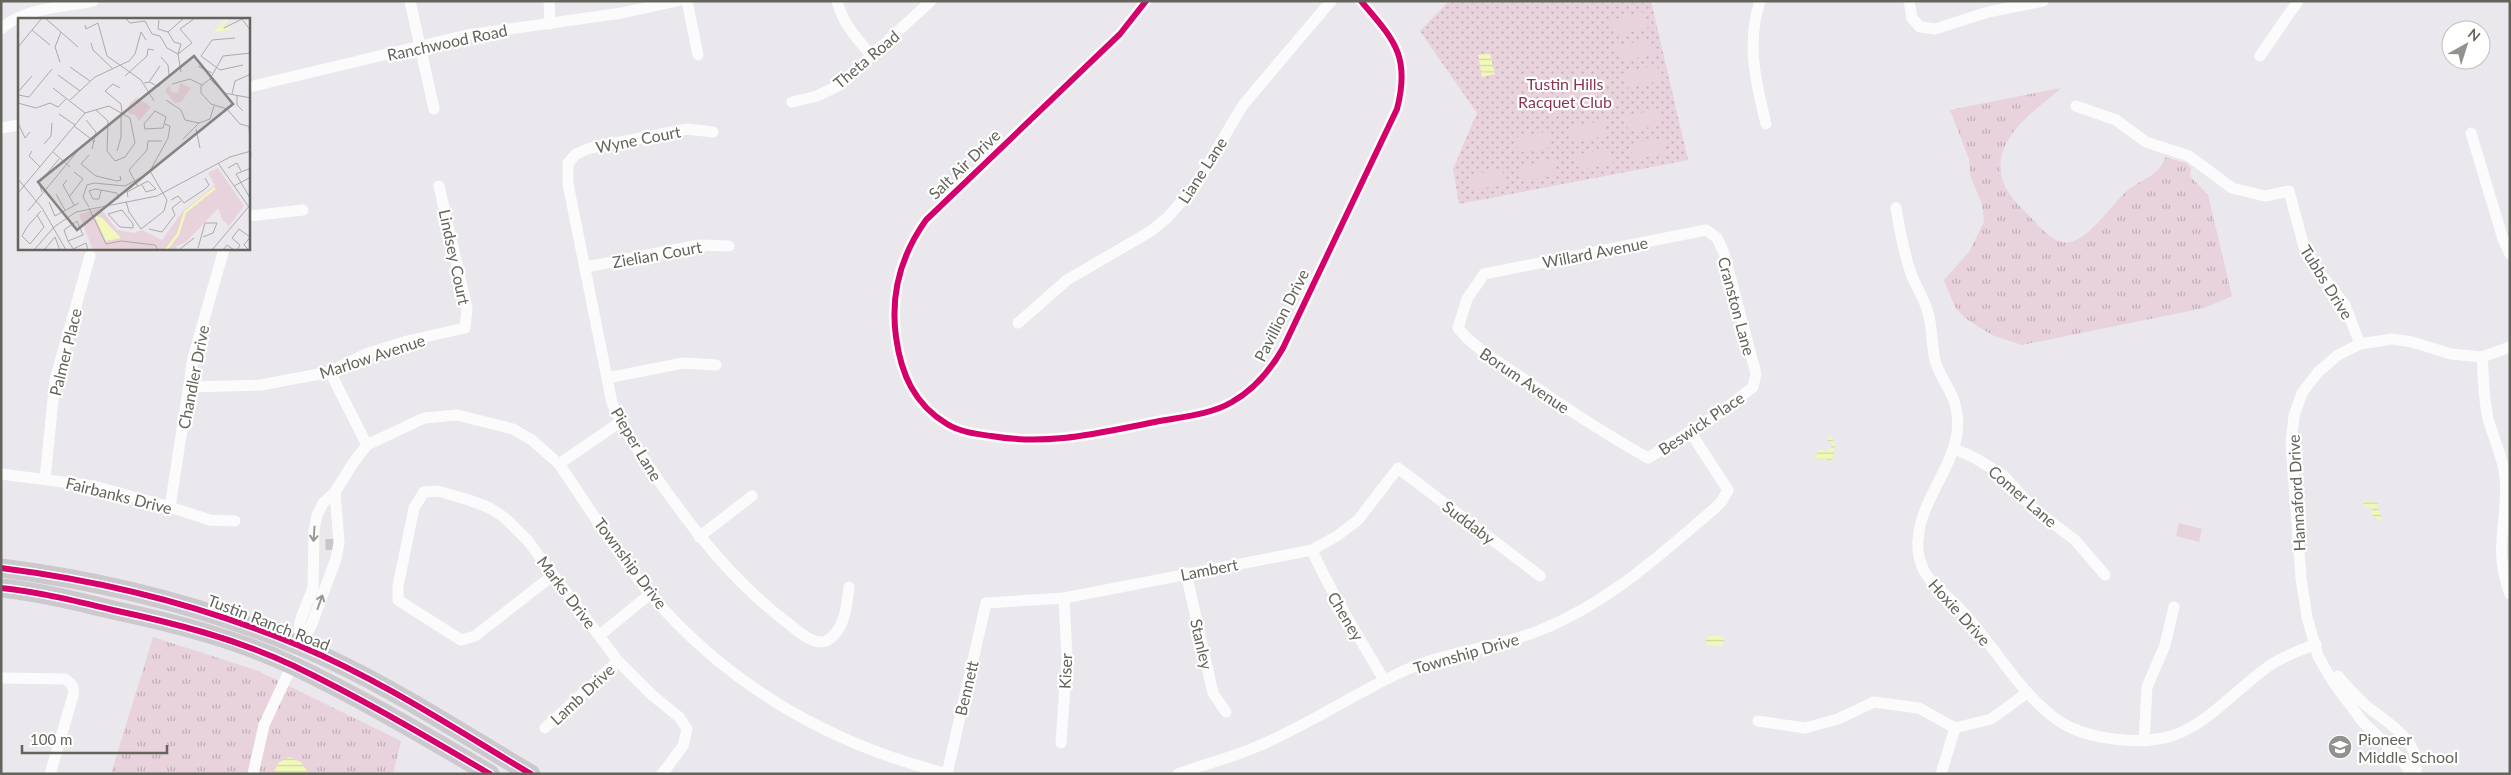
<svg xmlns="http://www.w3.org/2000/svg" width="2511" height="775" font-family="Lato,sans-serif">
	<defs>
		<pattern id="grass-tufts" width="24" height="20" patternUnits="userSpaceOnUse" patternTransform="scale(1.25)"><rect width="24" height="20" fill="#e8d2db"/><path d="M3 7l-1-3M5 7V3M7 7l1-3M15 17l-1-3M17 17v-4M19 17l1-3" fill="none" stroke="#c0aeb5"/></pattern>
		<pattern id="park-dots" width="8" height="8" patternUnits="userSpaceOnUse" patternTransform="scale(1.25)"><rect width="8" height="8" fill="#e8d2db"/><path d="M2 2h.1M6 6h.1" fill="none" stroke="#c0aeb5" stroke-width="1.8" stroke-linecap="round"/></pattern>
		<pattern id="water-rules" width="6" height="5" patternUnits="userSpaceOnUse" patternTransform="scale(1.25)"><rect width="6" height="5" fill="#f1f8ba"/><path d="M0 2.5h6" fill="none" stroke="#d1d7a2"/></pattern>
	</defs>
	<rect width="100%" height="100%" fill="#eae7ed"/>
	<g fill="url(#grass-tufts)">
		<path d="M2061,88C2035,111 1989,139 2003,182C2009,198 2025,211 2036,223C2045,233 2057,245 2071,242C2091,237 2112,204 2127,191C2142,178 2159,177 2165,157L2186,163L2191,168L2190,176L2208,195L2232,296L2204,308L2022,345L1992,335L1965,318L1955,307L1944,280L1969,252L1984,222L1982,204L1970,175L1969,159L1950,110Z"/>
		<polygon points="153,637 258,671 401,741 393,774 111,774"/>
	</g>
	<polygon fill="url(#park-dots)" points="1449,1 1651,1 1688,160 1459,204 1453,169 1477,113 1420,31"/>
	<g fill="#e8d2db">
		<polygon points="1644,12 1648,28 1614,36 1611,20"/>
		<polygon points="1650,39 1654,54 1620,62 1616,46"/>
		<polygon points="1657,65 1660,81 1626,88 1623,73"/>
		<polygon points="1596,77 1599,93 1566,100 1562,85"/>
		<polygon points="1659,109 1662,125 1628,131 1625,116"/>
		<polygon points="1604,120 1607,136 1573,142 1570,127"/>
		<polygon points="1549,131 1552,147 1518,153 1515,138"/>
		<polygon points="1664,138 1667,153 1633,160 1630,144"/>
		<polygon points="1610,148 1613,164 1579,170 1576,155"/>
		<polygon points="1554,159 1557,175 1523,181 1520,166"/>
		<polygon points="1502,169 1505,184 1471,191 1468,175"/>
		<polygon points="2179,523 2202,529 2199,542 2176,536"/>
	</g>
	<g fill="url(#water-rules)">
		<polygon points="1490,53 1495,74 1482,77 1478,55"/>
		<polygon points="1831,435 1835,445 1833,458 1829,462 1827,459 1814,459 1819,450 1827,451 1831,448 1832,442 1827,441"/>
		<polygon points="2363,500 2379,503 2376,505 2382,518 2380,521 2371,514 2373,509 2363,505"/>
		<polygon points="1709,635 1718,635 1724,639 1724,642 1721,646 1709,646 1705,641"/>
		<polygon points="289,757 301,762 309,774 273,774 278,763"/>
	</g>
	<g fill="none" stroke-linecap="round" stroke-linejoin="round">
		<polyline stroke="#c8c6c9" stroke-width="11" stroke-dasharray="11 5.5" stroke-linecap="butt" points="331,550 331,537"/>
		<g stroke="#fcfbfc" stroke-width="11">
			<polyline points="410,1 434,109"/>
			<polyline points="549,1 550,24"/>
			<polyline points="687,1 698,55"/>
			<path d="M837,1C843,24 857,39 872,56"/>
			<path d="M1146,1L1120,34L926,220C901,255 890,293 896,337C901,374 914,404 947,424C960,432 976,434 991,436C1049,446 1098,433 1155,422C1180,417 1210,415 1232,402C1255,389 1270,371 1283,348L1397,109C1411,55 1393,39 1361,1"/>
			<path d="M1760,1C1746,42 1756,84 1766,124"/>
			<polyline points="1909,1 1912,18 1920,27 1935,29 1988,12 2043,1"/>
			<path d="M1,29C23,8 64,7 93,1"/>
			<polyline points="2260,56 2298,1"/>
			<polyline points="249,87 467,35 622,13 677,1"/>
			<polyline points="792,102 817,96 838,86 931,1"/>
			<polyline points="2076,106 2116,120 2146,142 2189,156 2232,188 2265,196 2289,191 2304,247 2316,268 2345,305 2360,344"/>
			<polyline points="1,128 19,125"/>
			<path d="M713,132L687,129L590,148L576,154L568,163V184L612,403C624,431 642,456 659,481C697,535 736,584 789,624C798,631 814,646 826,641C845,632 847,604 849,587"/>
			<polyline points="2471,133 2503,239 2510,254"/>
			<path d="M1896,208C1900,231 1904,255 1912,276C1917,288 1925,300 1928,313C1933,328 1931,345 1935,360C1939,376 1951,389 1955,404C1970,455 1920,492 1918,541C1917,552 1920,565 1926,574C1935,588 1949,597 1960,609C1995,645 2019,695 2062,723C2088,739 2135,744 2164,738C2206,729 2238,686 2272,664C2285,655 2302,650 2316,644"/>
			<polyline points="249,216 303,210"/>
			<path d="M1706,230L1717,238L1724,253L1756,374L1753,387L1721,412L1648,458C1603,433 1561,405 1518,375C1497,361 1474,348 1458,328L1467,299L1484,274Z"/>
			<polyline points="586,267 699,245 729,246"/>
			<polyline points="1018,323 1067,280 1151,231 1168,217 1195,186 1243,105 1331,1"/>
			<path d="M2482,357C2484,377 2483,398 2488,418C2493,438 2503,456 2505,477C2509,522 2492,547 2510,594"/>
			<polyline points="330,372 367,445"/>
			<polyline points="607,378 683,363 716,365"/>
			<polyline points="189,387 261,385 330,372 366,354 407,341 465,328 467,308 439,186"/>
			<polyline points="1955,449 1975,458 2004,476 2033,508 2075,540 2105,575"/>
			<polyline points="559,464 620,422"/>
			<polyline points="1,474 94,486 170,507 210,520 235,521"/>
			<polyline points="45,479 55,380 90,256"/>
			<polyline points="170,507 193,358 224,249"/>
			<polyline points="699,537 752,496"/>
			<path d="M1312,550C1332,595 1359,637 1384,680"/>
			<polyline points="1186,573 1213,693 1226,712"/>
			<polyline points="552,576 475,636 461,640 398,600 398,586 414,508 424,492 438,491 469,500 490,508 505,518 528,541 618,661 652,695 679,717 687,729 683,746 662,774"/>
			<polyline points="600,635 650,594"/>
			<polyline points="300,643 311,626 336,559 339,543 335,492"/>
			<path d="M299,646L300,621L313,588L314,530L317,515L323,503L335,492L353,463L367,445L424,418L457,415L513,429L532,440L559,464C589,507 616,553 650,594C715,670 797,724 891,757C910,763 930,770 949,774"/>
			<path d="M2338,676C2345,685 2354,694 2362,702C2382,720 2425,741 2415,774"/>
			<path d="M1,678L65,679C72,684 75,687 73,696L50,774"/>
			<polyline points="1758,721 1805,728 1838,719 1874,702 1919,708 1955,728 1991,719 2027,693"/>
			<polyline points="545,728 618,661"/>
			<polyline points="2144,741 2147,687 2165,645 2174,607"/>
			<polyline points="1061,743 1067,658 1064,598"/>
			<polyline points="253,774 264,725 294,661"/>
			<polyline points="947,774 986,603 1064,598 1312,550 1337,536 1358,520 1398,468 1540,576"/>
			<path d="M1178,774C1204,764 1231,758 1256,747C1309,725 1356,692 1408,669C1450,651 1496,648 1538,631C1607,604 1659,556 1714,509L1722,501L1728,490L1691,433"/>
			<polyline points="1941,774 1955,728"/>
			<polyline points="2411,774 2402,760 2362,721 2333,682 2318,656 2307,617 2301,578 2291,444 2294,416 2302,393 2318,372 2338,355 2360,344 2392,339 2412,342 2451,354 2482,357 2510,347"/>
		</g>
		<g stroke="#cbc8ce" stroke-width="19">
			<path d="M1,568C104,581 204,606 300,646C381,680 455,729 531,774"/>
			<path d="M1,588C39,592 76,601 113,610C174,623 237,639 294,666C361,698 425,736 490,774"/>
		</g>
		<g stroke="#fff" stroke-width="9">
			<g id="cycleway">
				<path d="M1146,1L1120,34L926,220C901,255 890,293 896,337C901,374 914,404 947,424C960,432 976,434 991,436C1049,446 1098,433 1155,422C1180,417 1210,415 1232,402C1255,389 1270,371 1283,348L1397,109C1411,55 1393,39 1361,1"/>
				<path d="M1,568C104,581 204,606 300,646C381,680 455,729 531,774"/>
				<path d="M1,588C39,592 76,601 113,610C174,623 237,639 294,666C361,698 425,736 490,774"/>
			</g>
		</g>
		<use href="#cycleway" stroke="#d6006c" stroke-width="6"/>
	</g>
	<defs><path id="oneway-shaft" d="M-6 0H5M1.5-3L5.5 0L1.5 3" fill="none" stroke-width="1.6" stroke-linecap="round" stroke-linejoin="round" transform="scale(1.25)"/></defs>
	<g stroke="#999a94">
		<use href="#oneway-shaft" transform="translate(314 534) rotate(94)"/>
		<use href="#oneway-shaft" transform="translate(320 602) rotate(-70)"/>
	</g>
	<defs>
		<g id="school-disc" transform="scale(1.25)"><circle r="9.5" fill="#92928f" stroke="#fff"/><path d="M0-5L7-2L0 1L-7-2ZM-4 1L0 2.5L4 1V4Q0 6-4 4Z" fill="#fff"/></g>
	</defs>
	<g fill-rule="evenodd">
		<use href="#school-disc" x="2340" y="747"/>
	</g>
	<g text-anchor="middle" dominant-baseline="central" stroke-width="4.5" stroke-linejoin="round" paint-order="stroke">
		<g font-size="16" fill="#63655c" stroke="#fff">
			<text transform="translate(447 42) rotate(-12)">Ranchwood Road</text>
			<text transform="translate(866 59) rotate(-40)">Theta Road</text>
			<text transform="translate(638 139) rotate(-11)">Wyne Court</text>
			<text transform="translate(964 164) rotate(-44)">Salt Air Drive</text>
			<text transform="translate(1202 170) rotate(-57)">Liane Lane</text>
			<text transform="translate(1595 252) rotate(-11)">Willard Avenue</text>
			<text transform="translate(657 254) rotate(-10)">Zielian Court</text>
			<text transform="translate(455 257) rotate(78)">Lindsey Court</text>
			<text transform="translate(2327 282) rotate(58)">Tubbs Drive</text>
			<text transform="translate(1737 306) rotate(75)">Cranston Lane</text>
			<text transform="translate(1281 315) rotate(-63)">Pavillion Drive</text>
			<text transform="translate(65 352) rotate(-76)">Palmer Place</text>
			<text transform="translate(372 356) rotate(-18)">Marlow Avenue</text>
			<text transform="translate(193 377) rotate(-79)">Chandler Drive</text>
			<text transform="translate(1525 380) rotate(34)">Borum Avenue</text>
			<text transform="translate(1701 423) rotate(-34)">Beswick Place</text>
			<text transform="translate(637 444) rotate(59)">Pieper Lane</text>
			<text transform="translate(2296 493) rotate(-93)">Hannaford Drive</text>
			<text transform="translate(119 495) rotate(14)">Fairbanks Drive</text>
			<text transform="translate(2023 496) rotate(41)">Comer Lane</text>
			<text transform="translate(1469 522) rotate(37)">Suddaby</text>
			<text transform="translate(631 563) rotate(53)">Township Drive</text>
			<text transform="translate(1209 569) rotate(-11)">Lambert</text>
			<text transform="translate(567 592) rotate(53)">Marks Drive</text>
			<text transform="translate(1960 612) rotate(48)">Hoxie Drive</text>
			<text transform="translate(1346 616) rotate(59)">Cheney</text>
			<text transform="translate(269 622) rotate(21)">Tustin Ranch Road</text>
			<text transform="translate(1202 644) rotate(77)">Stanley</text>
			<text transform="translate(1466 653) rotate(-16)">Township Drive</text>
			<text transform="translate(1065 671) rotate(-87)">Kiser</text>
			<text transform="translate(966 688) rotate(-77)">Bennett</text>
			<text transform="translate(582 694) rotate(-43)">Lamb Drive</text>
		</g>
		<g font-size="16" fill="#8a364d" stroke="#fff">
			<text x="1565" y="83">Tustin Hills<tspan x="1565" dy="18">Racquet Club</tspan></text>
		</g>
		<g font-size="16" fill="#63655c" stroke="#fff" text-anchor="start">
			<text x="2358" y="738">Pioneer<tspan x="2358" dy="18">Middle School</tspan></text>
		</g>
	</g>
	<g transform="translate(18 18)">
		<rect width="232" height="232" fill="#eae7ed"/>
		<path d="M162,65L173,70L163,84L157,85L147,73L152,66L153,74L160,75ZM194,170L202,180V188L168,224L158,228L159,232H75L61,196L82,190L99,212L116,215L124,212L144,222L165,193Z" fill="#e8d2db"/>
		<path d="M119,79L133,89L121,103L117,97L110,95L111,86ZM200,150L226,188L211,208L204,201L200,189L202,180L194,170L197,167L190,155Z" fill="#e8d2db"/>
		<path d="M76,197L84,200L103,220L88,223Z" fill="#f1f8ba"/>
		<path fill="none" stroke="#f1f8ba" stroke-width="2.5" d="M210,1L198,13L213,10M148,232L160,216L167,194L197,170"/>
		<path fill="none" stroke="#acabaa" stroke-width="1" d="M27,0L60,29M107,0L112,5L127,3L134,16L142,18L149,30L160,36L174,25L162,11L177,0M141,2L140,11L150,14L156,24L163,26L160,36L163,54M67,7L68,11L80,5L89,38L123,62L136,83M206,10L224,1L233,13M14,12L32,27M150,14L166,0M217,20L194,22L183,38L202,52L225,47M73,25L75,32L95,51M0,29L24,0M42,44L37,29L43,14M180,48L194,55M52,49L72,63M40,57L62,73M107,58L129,38L130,31L136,32M192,61L206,75L233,80M131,64L142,48M126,65L132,64L140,69L151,57L150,47L143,39M154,66L172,61L184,67M35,70L67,95M102,70L95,66L87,73L103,86L104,96M0,74L14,58M214,76L217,63L233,56M0,77L11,79L34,51M219,77V87L225,93M52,82L77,59L111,43L117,36L123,14L128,22M148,82L163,92L167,102L181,105L192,101L196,88M0,85L18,90L32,85L40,89L49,80M208,90L222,106L233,109M209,91L193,86L183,75V68L192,61L205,38L233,35M78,92L90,103L89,133L97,143L107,139L117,125L112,100L103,95M137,93L148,99L145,110L127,111L126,106ZM67,95L91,88L103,95M41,96L57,107M68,102L78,114L74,131M0,105L7,120L12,114M56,108L77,124M231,109L233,139M178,111L182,130M165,121L181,105M26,126L33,118L34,105M14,133L11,138L22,149M99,133L103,119V95M35,134L52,149M71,137L63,146L78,158L99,163L103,162L102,158M200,145L233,192M210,150L219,145L223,153M0,161L24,190L48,232M49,162L45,167L56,187M216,168L233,159M120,169L111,152L129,132L130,123H144M83,172L81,181H75L71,173L77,171L99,175L100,181M24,174L21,165L41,141M0,175L67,95M38,176L47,192M51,179L65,161L56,154M110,179L109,174L130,163L138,171L128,174L124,167M232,180L218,156L233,150M153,182L160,178L166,185L187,171L191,167L187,160M108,183L111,194L123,211L146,193L149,182L132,153M31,184L37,198L61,185M71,189L65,179L69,167L76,165L107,168L131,155L150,120L152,108L147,106M71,190L88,226L103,223L137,227L140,232M104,192L115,206V210L102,209L90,196ZM10,193L62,130M19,197L26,209L12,226L4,218L9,209L22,194L23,193M131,211L144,214L157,197L154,190L163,183M50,223L65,217L59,203L46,212L50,223L56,232M180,230L187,205H199L195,215L185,219M55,231L68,225L70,232M162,231L176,220M16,232L36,209L58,194L139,178L212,139L233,133M26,232L37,219L42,232M194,232L233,186M205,232L209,227L216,232M219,232L222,227L214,220L221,211L232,219M231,232L226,227L233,218"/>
		<path fill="#848480" fill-opacity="0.15" stroke="#848480" stroke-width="2.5" d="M176,38L215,86L59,212L20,164Z"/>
		<rect width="232" height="232" fill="none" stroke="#63655c" stroke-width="2.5"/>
	</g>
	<rect width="2511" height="775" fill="none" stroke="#63655c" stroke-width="5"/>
	<g transform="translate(2466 45) rotate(39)"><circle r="24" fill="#ffffff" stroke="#c1c1be"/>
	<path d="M0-4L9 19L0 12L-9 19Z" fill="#92928f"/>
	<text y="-8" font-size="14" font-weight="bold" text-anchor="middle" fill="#63655c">N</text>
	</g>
	<path d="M22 745v8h145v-8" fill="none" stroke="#63655c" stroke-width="2.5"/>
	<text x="30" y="745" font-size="15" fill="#63655c" stroke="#ffffff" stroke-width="4" paint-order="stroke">100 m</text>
</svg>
